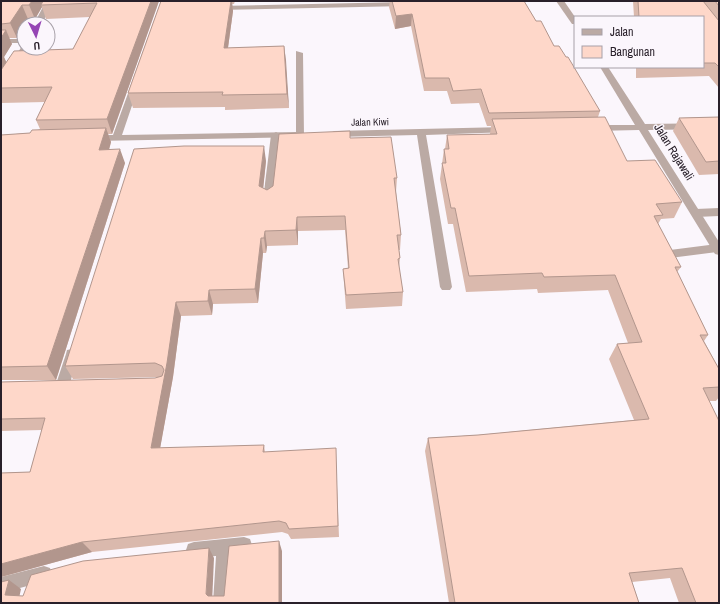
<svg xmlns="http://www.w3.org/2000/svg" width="720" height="604" font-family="'Archivo Narrow',sans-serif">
	<rect width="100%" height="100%" fill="#fbf6fc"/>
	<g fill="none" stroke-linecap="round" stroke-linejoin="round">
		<g fill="#bbaaa4" fill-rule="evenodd">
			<polygon points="276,132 281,135 273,200 268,203 263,200 271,135"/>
			<polygon points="719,208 719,216 696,217 691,213 696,209"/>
			<polygon points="717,244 719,245 719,251 717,252 670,258 664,254 670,250"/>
		</g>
		<g fill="#bbaaa4" fill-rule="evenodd">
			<polygon points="46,1 54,1 42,24 34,24"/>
			<polygon points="556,1 564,1 575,17 575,24 572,24"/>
			<polygon points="404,2 407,2 407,6 217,10 213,8 217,6"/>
			<rect x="1" y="39" width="23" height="4"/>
			<polygon points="22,46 29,48 5,87 1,90 1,80"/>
			<polygon points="296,51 303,53 304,137 94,141 89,138 94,135 113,135 131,85 135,82 139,85 122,135 296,132"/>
			<polygon points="600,67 608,67 645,124 719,123 719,129 648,130 719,242 719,255 715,254 639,130 594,131 589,128 594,125 635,125"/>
			<polygon points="506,127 509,128 509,132 426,135 452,287 450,290 442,290 440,287 417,135 334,137 329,134 334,131"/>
			<polygon points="72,349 77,350 78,354 69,387 67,391 62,393 57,391 55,387 66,354 67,350"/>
			<polygon points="244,537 250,539 252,545 250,551 232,554 229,603 213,603 216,556 194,558 188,556 186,550 188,544 194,542"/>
			<polygon points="44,566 50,568 52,574 50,580 1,593 1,577"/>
		</g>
	</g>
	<g fill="#dab9ad" fill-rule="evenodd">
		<path d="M1,1H159L112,134H108L111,142L109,150L125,163L56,380H1V135L30,133L40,129L36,120L45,102L1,103ZM42,7L46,19L90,17L73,49L6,62L4,57L12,44L9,38H17L24,26V24H25L28,19H35Z"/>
		<polygon points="161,1 235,1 234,4 232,4 233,11 228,48 284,46 289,108 225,110 225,107 133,108 128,93"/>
		<polygon points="390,1 524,1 536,21 554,46 566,57 600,111 598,117 627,161 682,202 674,218 661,219 658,224 681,267 677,272 708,335 704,341 719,369 719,397 716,401 709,401 719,603 679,603 670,578 632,582 639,603 449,603 425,451 428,438 478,435 634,420 609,359 617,344 628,343 608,290 538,293 537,289 466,292 453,224 448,224 440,179 444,149 445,149 447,135 490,134 491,126 487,126 479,103 451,104 447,91 424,91 411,26 395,29 389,7"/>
		<polygon points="633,1 719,1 719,88 709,76 636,78 636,67 703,67 703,17 634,17"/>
		<polygon points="719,117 719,174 699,175 673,131 679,118"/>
		<polygon points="350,138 397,178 396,192 401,235 400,250 399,250 400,258 399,268 403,292 402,306 346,309 344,283 343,269 348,268 345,230 298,231 298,245 267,246 266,253 263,253 258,303 213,304 212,315 181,316 173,377 160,448 264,445 265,452 336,460 339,537 291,539 288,534 282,532 92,552 1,577 1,473 30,472 42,430 1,431 1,382 155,378 160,377 73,379 65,366 266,161 263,188 267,190"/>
	</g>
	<g fill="#b2968d">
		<polygon points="32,1 45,1 41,5 42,7 35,19 29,5"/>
		<polygon points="151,1 159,1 112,134 107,119"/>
		<polygon points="231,1 232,1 233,11 226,62 224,48"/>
		<polygon points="22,5 28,19 25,24 24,24 24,26 17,38 10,23"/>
		<polygon points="412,14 411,26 395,29 396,16"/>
		<polygon points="6,30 12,44 4,57 8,66 1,77 1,38"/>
		<polygon points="284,46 286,60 289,108 287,94"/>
		<polygon points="106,128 111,142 105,164 99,150"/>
		<polygon points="264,146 266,161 262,200 259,186"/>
		<polygon points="120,149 125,163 56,380 47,366"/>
		<polygon points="297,217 298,231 298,245 296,230"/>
		<polygon points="265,231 267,246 266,253 264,238"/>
		<polygon points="261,238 263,253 258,303 255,289"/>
		<polygon points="209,290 213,304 212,315 208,301"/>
		<polygon points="176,302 181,316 173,377 158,460 151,448"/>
		<polygon points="279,541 282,551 282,603 279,603"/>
		<polygon points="82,542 92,552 1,577 1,564"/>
		<polygon points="209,548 214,558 212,603 206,594"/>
		<polygon points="9,580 21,589 18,603 5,595"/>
	</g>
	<g fill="#fed7c9" stroke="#b2968d">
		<polygon points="1,1 32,1 29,5 22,5 10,23 1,24"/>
		<polygon points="43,1 151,1 107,119 36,120 52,87 1,88 1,70 14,51 73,49 97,3 41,5"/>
		<polygon points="161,1 231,1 224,48 284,46 287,94 222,95 223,92 128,93"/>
		<polygon points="392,1 524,1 536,21 541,21 554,46 559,46 566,57 568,57 600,111 489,113 481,89 453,91 449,78 425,78 412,14 396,16"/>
		<polygon points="638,1 703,1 719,21 719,67 715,63 703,63 703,17 639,17"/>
		<polygon points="715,1 719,1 719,6"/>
		<polygon points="1,30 6,30 1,38"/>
		<polygon points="605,117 627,161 655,160 682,202 656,204 663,215 654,216 681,267 675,267 708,335 700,335 719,369 719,387 703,388 719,421 719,603 696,603 682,568 629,573 639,603 455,603 428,438 478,435 649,419 617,344 642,342 615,275 544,277 542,273 469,276 455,208 451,208 442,163 446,163 444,149 449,149 447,135 497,134 492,119"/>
		<polygon points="719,117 719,161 706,162 679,118"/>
		<polygon points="106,128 99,150 120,149 47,366 1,367 1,135 30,133 32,130"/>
		<polygon points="350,131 350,138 391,137 397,178 394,178 401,235 397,235 400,258 398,259 403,292 346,295 343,269 349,268 345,216 297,217 296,230 265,231 264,238 261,238 255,289 209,290 208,301 176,302 167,363 151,448 264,445 263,452 336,448 338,526 289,529 286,523 279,521 82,542 1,564 1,473 30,472 45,418 1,419 1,382 155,378 162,376 164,370 162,366 155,363 65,366 134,149 184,146 264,146 259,186 267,190 273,186 279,134"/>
		<polygon points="279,541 279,603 1,603 1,582 9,580 5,595 23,596 31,575 83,561 209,548 206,594 208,596 224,596 229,546"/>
	</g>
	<g text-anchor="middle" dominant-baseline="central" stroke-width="3" stroke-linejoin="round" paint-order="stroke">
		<g font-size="10" fill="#29202a" stroke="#fbf6fc">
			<text transform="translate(370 122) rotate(-1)">Jalan Kiwi</text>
		</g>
		<g font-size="12" fill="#29202a" stroke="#fbf6fc">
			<text transform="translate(674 152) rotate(58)">Jalan Rajawali</text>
		</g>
	</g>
	<rect width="720" height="604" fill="none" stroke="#29202a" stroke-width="4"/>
	<rect x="574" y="16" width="130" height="52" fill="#fbf6fc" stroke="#a7a0a8"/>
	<rect x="582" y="29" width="20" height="6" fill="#bbaaa4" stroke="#a7a0a8"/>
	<text x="610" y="36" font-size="12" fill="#29202a">Jalan</text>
	<rect x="582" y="46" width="20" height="12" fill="#fed7c9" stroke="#a7a0a8"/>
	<text x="610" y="56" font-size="12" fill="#29202a">Bangunan</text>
	<g transform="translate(36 36) rotate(175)"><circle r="19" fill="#fbf6fc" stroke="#a7a0a8"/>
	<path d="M0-3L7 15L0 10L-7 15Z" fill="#9545b4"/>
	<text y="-6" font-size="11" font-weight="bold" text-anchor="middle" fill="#29202a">U</text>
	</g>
</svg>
